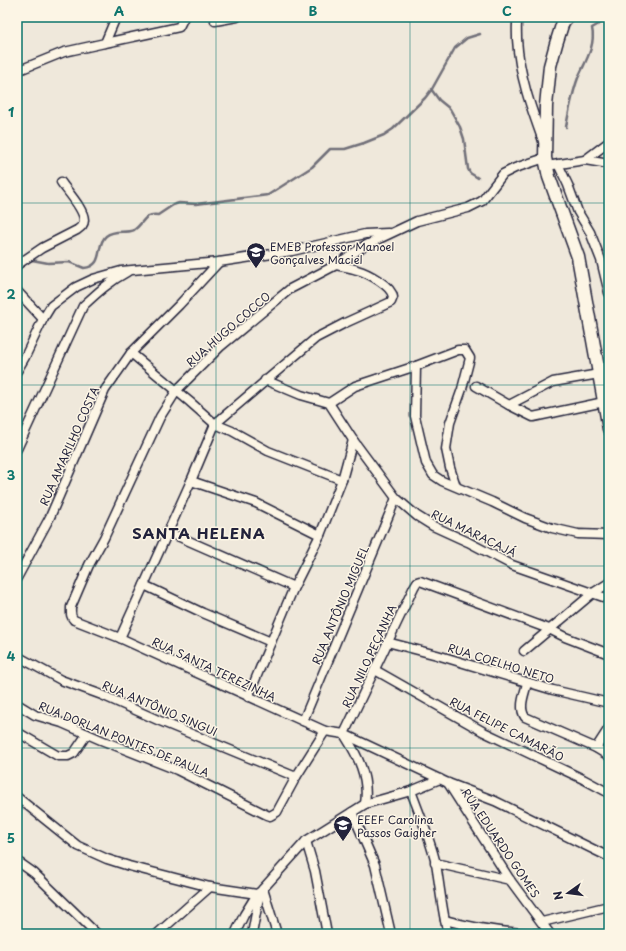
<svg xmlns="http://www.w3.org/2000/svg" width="626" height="951" font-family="'Playpen Sans',sans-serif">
	<rect width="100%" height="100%" fill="#efe8db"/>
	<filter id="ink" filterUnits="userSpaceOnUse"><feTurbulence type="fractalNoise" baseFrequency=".025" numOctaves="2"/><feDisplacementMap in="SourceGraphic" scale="8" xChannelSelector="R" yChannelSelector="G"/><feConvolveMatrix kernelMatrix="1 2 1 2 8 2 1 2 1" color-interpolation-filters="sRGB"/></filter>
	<g filter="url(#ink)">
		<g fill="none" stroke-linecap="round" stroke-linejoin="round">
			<g stroke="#716f79" stroke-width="2.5">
				<polyline points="431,89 439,100 450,109 460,127 464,139 468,169 470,173 478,178"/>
				<path d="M566,127C569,111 572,94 578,78C585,62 596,46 592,28L609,18"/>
				<path d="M28,262L32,260L48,263L69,262L84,268C105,266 95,245 106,236C115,229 125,234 134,230C144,223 144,213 158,215L173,205L179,203L196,204L268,195L312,167L330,149H345L364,143L384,135L393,129L425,98L432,89L455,48L467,38L480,34"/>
				<polyline points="17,271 22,266"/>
			</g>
			<g stroke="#22223b" stroke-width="11">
				<g id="street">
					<path d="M518,17C516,24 517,31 517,39C519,75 531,108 543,141"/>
					<polyline points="215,21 237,17"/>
					<polyline points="105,43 179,27 184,17"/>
					<polyline points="17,71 64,52 105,43 116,17"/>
					<path d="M545,158L515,168L503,174L482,201L468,208L417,221L364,246L336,265L290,289L220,347L177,390L160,417L104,538L89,565L71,607C71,613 70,616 74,620L120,638L325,731L344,734L448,783L495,801L609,857"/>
					<polyline points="585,160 609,142"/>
					<polyline points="558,164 568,185 578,212 590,232 601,260 609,293"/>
					<polyline points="553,165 585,160 609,164"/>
					<path d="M17,265L42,248L77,230C81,227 84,225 84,220C84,209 67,191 61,182"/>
					<polyline points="17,291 43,319"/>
					<polyline points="131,353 190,402 215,424 232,431 268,451 342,480"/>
					<polyline points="416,366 415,416 426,463 433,475 442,481 492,502 525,518 552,528 578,534 609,535"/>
					<polyline points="17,371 25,357 43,319 51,306 76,287 93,279 121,271 219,262 292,251 365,234 388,233"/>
					<polyline points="265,380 301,395 329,403 353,440 396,498 417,516 433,526 468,542 512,565 609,599"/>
					<polyline points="476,386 509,405 553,382 599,374"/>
					<polyline points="329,403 355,386 416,366 458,350 465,350 470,358 462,389 450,423 446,449 450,468 456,486"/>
					<polyline points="509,405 533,417 604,402"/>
					<path d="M17,449L83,306C97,293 110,281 127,272"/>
					<polyline points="191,481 256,503 320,535"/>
					<polyline points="167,532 182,538 294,587"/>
					<polyline points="17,578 50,517 105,390 131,353 179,305 219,262"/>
					<polyline points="144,585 203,613 271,642"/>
					<path d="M120,638L191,481L215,424L316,338L345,323L391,302L393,297C392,286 368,273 357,270C350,267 343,267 336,265"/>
					<polyline points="387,642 437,655 553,690 609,703"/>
					<polyline points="524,651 593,593 609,583"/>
					<polyline points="17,656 61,680 102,695 160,721 296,777"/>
					<polyline points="375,670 484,732 583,779 609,793"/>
					<path d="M527,683C525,693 518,707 525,717L596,748L609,756"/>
					<polyline points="248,697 294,587 320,535 342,480 353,440"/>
					<polyline points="17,704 35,715 62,723 101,740 177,770 267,815 270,816 277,812 296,777 325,731"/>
					<polyline points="303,721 396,498"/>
					<polyline points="17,732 58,756 68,756 74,753 87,734"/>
					<polyline points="344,734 414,587 417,582 420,581 549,629 565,637 609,654"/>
					<path d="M344,734C358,756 369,777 365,804"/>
					<polyline points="596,748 609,728"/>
					<polyline points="448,783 510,880 550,934"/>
					<path d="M411,791C420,815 430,839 436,864C440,887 442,911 448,934"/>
					<polyline points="17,797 78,846 107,859 129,866 210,887 257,894 260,892"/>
					<polyline points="352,812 375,865 391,934"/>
					<polyline points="306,841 315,871 327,934"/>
					<polyline points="17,861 34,873 97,934"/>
					<polyline points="435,863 510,880"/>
					<polyline points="263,889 277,934"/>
					<path d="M445,920C476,929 509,933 542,934"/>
					<polyline points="542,922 609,906"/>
					<polyline points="157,934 210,887"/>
					<polyline points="235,934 244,915 257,894"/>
					<polyline points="252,934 260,892 306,841 365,804 411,791 440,779"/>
				</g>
			</g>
			<g stroke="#22223b" stroke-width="15">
				<polyline id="secondary" points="567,17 563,22 556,44 550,66 546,106 545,158 549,177 578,257 609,429"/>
			</g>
			<use href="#street" stroke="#fcf5e5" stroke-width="8"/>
			<use href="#secondary" stroke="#fcf5e5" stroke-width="12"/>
		</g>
	</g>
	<path fill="none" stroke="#0f766e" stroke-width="1" stroke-opacity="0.55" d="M216,17V934M410,17V934M17,203H609M17,385H609M17,566H609M17,748H609"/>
	<defs>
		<g id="school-pin" transform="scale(1)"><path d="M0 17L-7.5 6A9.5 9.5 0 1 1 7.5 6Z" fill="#22223b" stroke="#fcf5e5"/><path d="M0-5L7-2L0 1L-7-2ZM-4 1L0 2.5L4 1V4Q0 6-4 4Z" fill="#fff"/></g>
	</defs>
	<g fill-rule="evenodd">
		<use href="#school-pin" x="256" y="252"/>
		<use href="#school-pin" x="343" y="825"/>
	</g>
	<g text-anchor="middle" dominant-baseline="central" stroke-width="3" stroke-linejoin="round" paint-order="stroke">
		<g font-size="11" fill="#22223b" stroke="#fcf5e5" text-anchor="start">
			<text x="270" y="246">EMEB Professor Manoel<tspan x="270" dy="13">Gonçalves Maciel</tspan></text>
			<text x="357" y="819">EEEF Carolina<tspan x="357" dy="13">Passos Gaigher</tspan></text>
		</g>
		<g font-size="11" fill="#22223b" stroke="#fcf5e5">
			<text transform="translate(228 329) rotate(-41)">RUA HUGO COCCO</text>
			<text transform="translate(69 446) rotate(-66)">RUA AMARILHO COSTA</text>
			<text transform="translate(474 533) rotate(26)">RUA MARACAJÁ</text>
			<text transform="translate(340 605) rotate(-67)">RUA ANTÔNIO MIGUEL</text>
			<text transform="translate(369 656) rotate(-65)">RUA NILO PEÇANHA</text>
			<text transform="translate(501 663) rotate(17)">RUA COELHO NETO</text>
			<text transform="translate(214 669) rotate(25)">RUA SANTA TEREZINHA</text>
			<text transform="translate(160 708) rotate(23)">RUA ANTÔNIO SINGUI</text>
			<text transform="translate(507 729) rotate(27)">RUA FELIPE CAMARÃO</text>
			<text transform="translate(124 739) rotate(22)">RUA DORLAN PONTES DE PAULA</text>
			<text transform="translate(501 843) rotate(56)">RUA EDUARDO GOMES</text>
		</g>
		<g font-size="15" font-weight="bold" letter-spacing="1" fill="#22223b" stroke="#fcf5e5">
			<text x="199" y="532">SANTA HELENA</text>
		</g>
	</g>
	<rect width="626" height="951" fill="none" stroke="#fcf5e5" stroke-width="44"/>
	<g transform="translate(568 893) rotate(256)" stroke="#fcf5e5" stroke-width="3" paint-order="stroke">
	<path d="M0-3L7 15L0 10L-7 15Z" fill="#22223b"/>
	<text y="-6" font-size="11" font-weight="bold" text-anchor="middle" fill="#22223b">N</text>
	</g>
	<rect x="22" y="22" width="582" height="907" fill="none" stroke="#0f766e" stroke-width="1.5"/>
	<g font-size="13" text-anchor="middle" font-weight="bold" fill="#0f766e">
		<text x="119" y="16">A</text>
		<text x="313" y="16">B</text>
		<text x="507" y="16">C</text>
		<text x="11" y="117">1</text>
		<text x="11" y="299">2</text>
		<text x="11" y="480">3</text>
		<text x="11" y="661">4</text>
		<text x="11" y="843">5</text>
	</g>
</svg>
